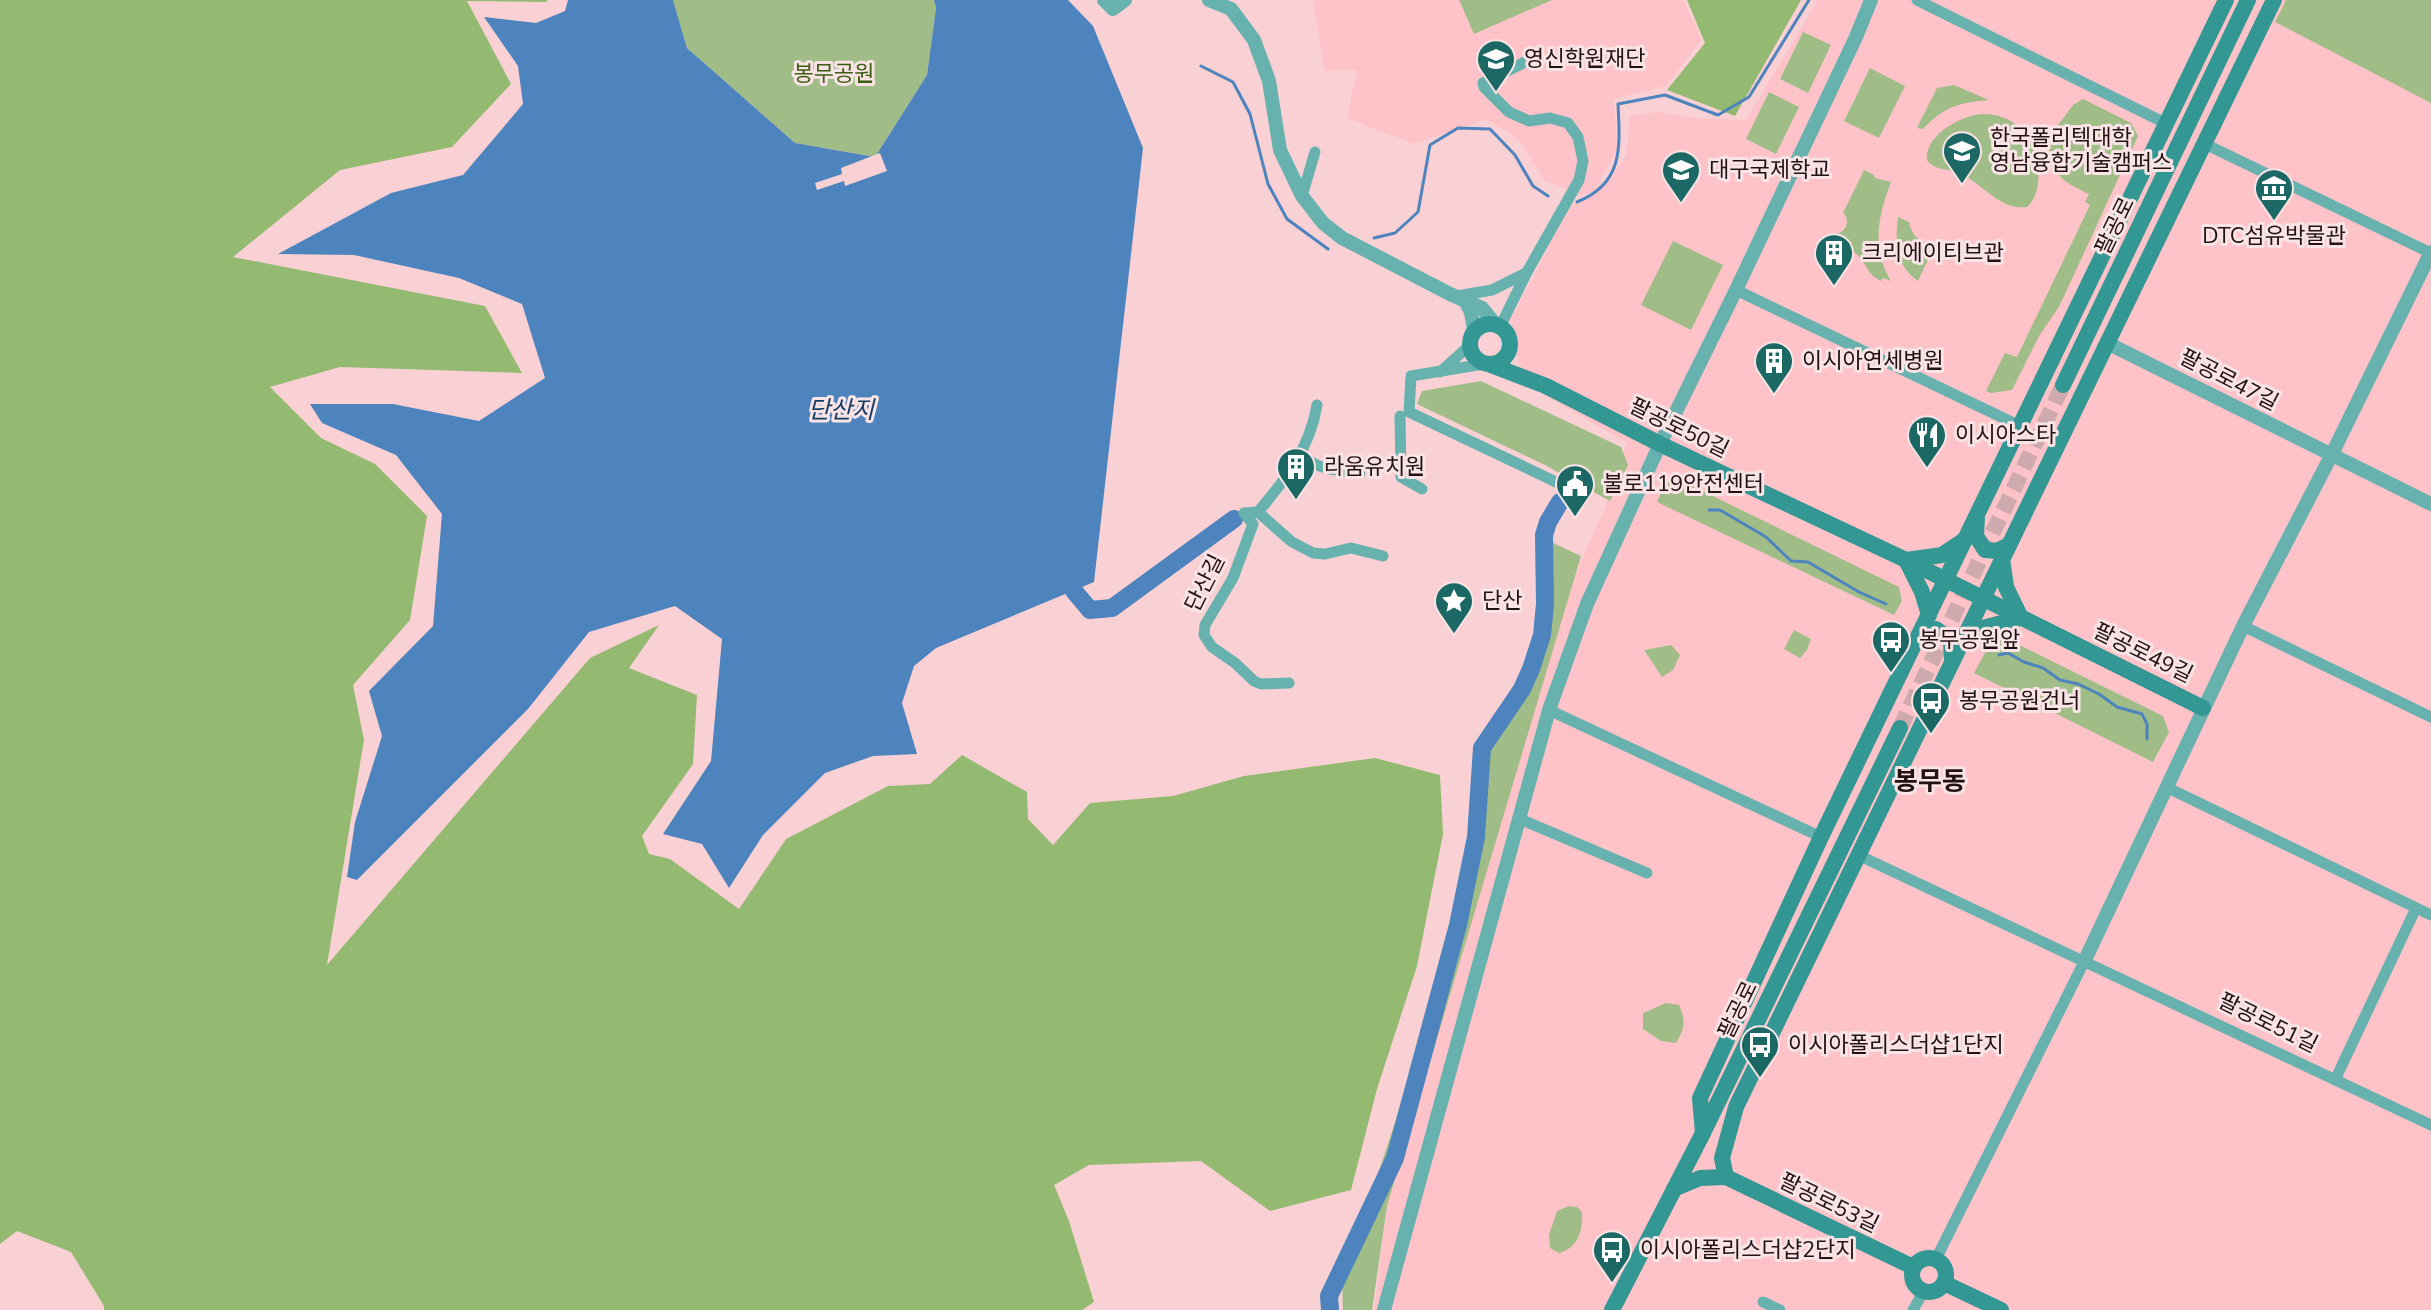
<svg xmlns="http://www.w3.org/2000/svg" width="2431" height="1310" font-family="'Nunito Sans','Noto Sans KR',sans-serif">
	<rect width="100%" height="100%" fill="#f9d0d4"/>
	<g fill="#fec3c9">
		<polygon points="1313,0 1683,0 1701,40 1666,86 1614,99 1617,151 1594,191 1578,197 1566,188 1545,181 1517,138 1486,119 1413,144 1347,118 1357,70 1325,71"/>
		<polygon points="1818,0 2431,0 2431,1310 1374,1310 1387,1206 1567,598 1583,556 1607,503 1609,490 1627,443 1522,382 1510,321 1568,209 1577,202 1593,196 1613,175 1626,156 1630,115 1661,112 1697,118 1746,120"/>
	</g>
	<g fill="#a0bd88">
		<polygon points="673,0 934,0 936,8 927,75 875,157 795,143 687,48"/>
		<polygon points="1459,0 1552,0 1474,34"/>
		<polygon points="2286,0 2431,0 2431,103 2275,22"/>
		<polygon points="1803,32 1831,45 1808,93 1780,79"/>
		<polygon points="1870,68 1905,86 1879,138 1844,121"/>
		<path d="M1954,85L1989,100C1958,103 1945,106 1923,129L1917,128L1937,88Z"/>
		<polygon points="1769,92 1799,107 1776,154 1746,139"/>
		<path d="M2083,99L2131,123L2138,136L2059,307L2039,336L2012,390L1991,393L1986,391L2005,353L2017,357L2090,205L2085,202L2089,194C2055,178 2056,176 2047,140L2073,105Z"/>
		<path d="M1981,114C2020,112 2043,148 2038,184C2036,194 2034,201 2027,207C2000,211 1982,183 1961,174C1949,168 1934,171 1927,160C1924,136 1960,116 1981,114Z"/>
		<path d="M1864,170L1873,174L1875,178L1891,182C1878,216 1871,249 1891,281L1883,278L1881,281C1861,272 1868,251 1837,246L1836,234C1846,232 1851,221 1843,213Z"/>
		<path d="M1898,217L1909,222C1912,237 1920,241 1934,247L1918,281C1895,265 1895,242 1898,217Z"/>
		<polygon points="1673,241 1723,265 1691,330 1641,305"/>
		<polygon points="1481,381 1621,447 1628,465 1610,501 1545,465 1417,404 1422,391"/>
		<polygon points="1670,479 1680,480 1899,587 1902,601 1894,615 1657,502 1664,485"/>
		<polygon points="1547,540 1581,556 1387,1206 1372,1310 1343,1310 1342,1282 1441,984 1485,754 1538,670 1550,610"/>
		<polygon points="1794,630 1811,639 1807,650 1800,658 1784,649"/>
		<polygon points="2003,637 2163,716 2169,732 2153,762 1974,673 1991,642"/>
		<polygon points="1671,645 1680,655 1673,670 1662,677 1644,650"/>
		<path d="M1666,1003L1679,1005C1686,1021 1685,1028 1676,1043L1661,1041L1643,1029V1013Z"/>
		<path d="M1569,1206L1577,1207L1582,1212C1583,1231 1578,1248 1559,1253L1550,1248L1549,1235L1557,1211Z"/>
	</g>
	<g fill="#94ba72">
		<polygon points="0,0 547,0 547,2 467,1 511,84 452,147 340,170 233,257 485,306 522,373 340,367 270,387 321,438 375,464 427,516 410,620 353,685 364,740 327,965 590,658 659,625 629,668 697,695 693,764 642,836 649,854 670,859 739,909 786,839 888,786 930,784 962,755 1027,792 1028,819 1053,845 1090,803 1173,796 1244,776 1375,758 1440,775 1443,834 1417,966 1377,1089 1351,1190 1270,1211 1201,1161 1089,1165 1054,1185 1069,1221 1094,1302 1082,1310 104,1310 104,1306 71,1252 17,1231 0,1244"/>
		<polygon points="1687,0 1801,0 1735,116 1667,90 1705,43"/>
	</g>
	<polygon fill="#4d84be" points="568,0 673,0 687,48 795,143 875,157 927,75 936,8 934,0 1068,0 1093,26 1143,148 1094,582 936,648 914,666 902,703 917,754 873,756 825,773 763,835 729,888 702,844 663,834 711,761 722,639 675,606 589,632 528,709 357,880 347,877 355,822 382,736 369,691 433,626 442,514 396,455 322,423 310,404 393,404 479,421 545,378 522,304 459,278 354,255 278,254 391,193 463,175 523,104 518,66 484,17 536,23 565,11"/>
	<polygon fill="#f9d0d4" points="880,153 887,171 845,186 844,181 817,190 815,183 842,174 841,168"/>
	<g fill="none" stroke-linecap="round" stroke-linejoin="round">
		<g stroke="#4d84be" stroke-width="3">
			<polyline points="1201,66 1233,82 1250,114 1268,184 1287,219 1328,249"/>
			<path d="M1577,202C1624,183 1620,147 1618,104L1665,95L1718,115L1749,97L1809,0"/>
			<polyline points="1374,238 1395,233 1418,212 1430,145 1458,128 1490,129 1515,155 1533,186 1548,196"/>
			<polyline points="1709,510 1720,510 1766,537 1791,561 1808,562 1859,592 1886,604"/>
			<polyline points="1999,655 2008,653 2024,662 2043,668 2060,680 2078,684 2099,694 2117,707 2142,714 2147,724 2147,739"/>
		</g>
		<g stroke="#4d84be" stroke-width="18">
			<polyline points="1074,591 1090,610 1112,608 1234,519"/>
			<polyline points="1330,1310 1329,1296 1395,1158 1458,925 1476,837 1482,748 1522,689 1531,669 1542,635 1545,604 1544,535 1548,522 1560,502"/>
		</g>
		<polyline stroke="#ceaaae" stroke-width="16" stroke-dasharray="16 8" stroke-linecap="butt" points="1900,728 2063,385"/>
		<g stroke="#67b2ae" stroke-width="11">
			<polyline points="1917,0 2165,123"/>
			<polyline points="2203,143 2431,253"/>
			<polyline points="1302,196 1315,152"/>
			<polyline points="1736,290 2020,426"/>
			<polyline points="1457,296 1492,290 1526,273"/>
			<polyline points="1500,327 1527,272 1579,180 1583,161 1578,137 1568,123 1550,118 1529,121 1509,112 1484,87 1483,83 1535,57"/>
			<polyline points="1484,364 1411,376 1409,412 1556,482"/>
			<polyline points="1440,372 1469,346"/>
			<polyline points="1400,416 1401,477 1422,489"/>
			<path d="M1301,455C1318,470 1338,471 1360,473"/>
			<polyline points="1258,512 1292,542 1313,553 1325,554 1351,548 1383,556"/>
			<polyline points="2243,626 2431,717"/>
			<path d="M1289,683L1261,684L1254,681L1235,663L1212,647L1204,635L1205,625L1233,578L1253,524L1244,513L1258,512C1286,479 1310,448 1317,405"/>
			<polyline points="1549,710 1821,837"/>
			<polyline points="2168,788 2431,915"/>
			<polyline points="1520,819 1647,873"/>
			<polyline points="1858,855 2431,1125"/>
			<polyline points="2335,1080 2416,908"/>
			<polyline points="1936,1259 2084,962"/>
			<polyline points="1763,1302 1780,1310"/>
			<polyline points="1913,1310 1924,1291"/>
		</g>
		<g stroke="#67b2ae" stroke-width="14">
			<polyline points="1104,0 1113,9 1125,0"/>
			<polyline points="1209,0 1231,9 1254,40 1269,81 1280,150 1302,196 1323,223 1342,238 1450,294 1482,308 1495,324"/>
			<polyline points="1464,299 1471,312 1474,330"/>
			<polyline points="2107,343 2431,504"/>
			<polyline points="2084,962 2243,626 2331,456 2431,252"/>
			<polyline points="1384,1310 1549,710 1587,604 1660,444 1736,290 1856,37 1871,0"/>
		</g>
		<g stroke="#339793" stroke-width="16">
			<circle cx="1490" cy="344" r="20"/>
			<polyline points="1491,365 1546,386 1660,444 1906,560 2203,708"/>
			<polyline points="2063,385 2248,0"/>
			<polyline points="1977,518 1976,536 1985,550 1997,551 2009,545"/>
			<polyline points="1929,615 1922,592 1906,560 1942,555 1963,541"/>
			<polyline points="1967,632 2021,618 2006,587 2002,559"/>
			<polyline points="1919,635 1936,629 1951,641 1952,661"/>
			<polyline points="1703,1133 1700,1098 1821,837 2226,0"/>
			<polyline points="1726,1177 1722,1158 1736,1107 2274,0"/>
			<polyline points="1674,1189 1700,1178 1726,1177 1913,1267"/>
			<circle cx="1929" cy="1275" r="17"/>
			<polyline points="1944,1283 2001,1310"/>
			<polyline points="1612,1310 1703,1133 1900,728"/>
		</g>
	</g>
	<defs>
		<g id="school-pin" transform="scale(2)"><path d="M0 17L-7.5 6A9.5 9.5 0 1 1 7.5 6Z" fill="#1c6865" stroke="#f8e3e5"/><path d="M0-5L7-2L0 1L-7-2ZM-4 1L0 2.5L4 1V4Q0 6-4 4Z" fill="#fff"/></g>
		<g id="university-pin" transform="scale(2)"><path d="M0 17L-7.5 6A9.5 9.5 0 1 1 7.5 6Z" fill="#1c6865" stroke="#f8e3e5"/><path d="M0-5L7-2L0 1L-7-2ZM-4 1L0 2.5L4 1V4Q0 6-4 4Z" fill="#fff"/></g>
		<g id="museum-pin" transform="scale(2)"><path d="M0 17L-7.5 6A9.5 9.5 0 1 1 7.5 6Z" fill="#1c6865" stroke="#f8e3e5"/><path d="M0-6L6-3V-2H-6V-3ZM-5-1h2V3h-2ZM-1-1h2V3h-2ZM3-1h2V3H3ZM-6 4H6V6H-6Z" fill="#fff"/></g>
		<g id="building-pin" transform="scale(2)"><path d="M0 17L-7.5 6A9.5 9.5 0 1 1 7.5 6Z" fill="#1c6865" stroke="#f8e3e5"/><path d="M-4-6H4V6H1V3H-1V6H-4ZM-2.5-4.3h1.7v1.8h-1.7ZM.8-4.3h1.7v1.8H.8ZM-2.5-1h1.7V.8h-1.7ZM.8-1h1.7V.8H.8Z" fill="#fff"/></g>
		<g id="restaurant-pin" transform="scale(2)"><path d="M0 17L-7.5 6A9.5 9.5 0 1 1 7.5 6Z" fill="#1c6865" stroke="#f8e3e5"/><path d="M-5-6h1v4h1v-4h1v4h1v-4h1v5L-1.5 .5V6h-2V.5L-5-1ZM5-6V6H3V1.5H1.5Q1.5-4 5-6Z" fill="#fff"/></g>
		<g id="civic-pin" transform="scale(2)"><path d="M0 17L-7.5 6A9.5 9.5 0 1 1 7.5 6Z" fill="#1c6865" stroke="#f8e3e5"/><path d="M-.6-6.5H3V-4.5H.6V-3L4-1V1h2V6H-6V1h2V-1L-.6-3ZM-1.2 2.5V6h2.4V2.5Z" fill="#fff"/></g>
		<g id="sight-pin" transform="scale(2)"><path d="M0 17L-7.5 6A9.5 9.5 0 1 1 7.5 6Z" fill="#1c6865" stroke="#f8e3e5"/><path d="M0-6L1.8-2.2L6-1.7L2.9 1.2L3.7 5.4L0 3.3L-3.7 5.4L-2.9 1.2L-6-1.7L-1.8-2.2Z" fill="#fff"/></g>
		<g id="bus-pin" transform="scale(2)"><path d="M0 17L-7.5 6A9.5 9.5 0 1 1 7.5 6Z" fill="#1c6865" stroke="#f8e3e5"/><path d="M-5-6H5V4H4V6H2V4H-2V6H-4V4H-5ZM-3.5-4V0h7V-4ZM-3.5 1.2v1.5H-2V1.2ZM2 1.2v1.5H3.5V1.2Z" fill="#fff"/></g>
	</defs>
	<g fill-rule="evenodd">
		<use href="#school-pin" x="1496" y="59"/>
		<use href="#university-pin" x="1962" y="151"/>
		<use href="#school-pin" x="1681" y="170"/>
		<use href="#museum-pin" x="2274" y="188"/>
		<use href="#building-pin" x="1834" y="253"/>
		<use href="#building-pin" x="1774" y="361"/>
		<use href="#restaurant-pin" x="1927" y="435"/>
		<use href="#building-pin" x="1296" y="467"/>
		<use href="#civic-pin" x="1575" y="484"/>
		<use href="#sight-pin" x="1454" y="601"/>
		<use href="#bus-pin" x="1891" y="640"/>
		<use href="#bus-pin" x="1931" y="701"/>
		<use href="#bus-pin" x="1760" y="1045"/>
		<use href="#bus-pin" x="1612" y="1250"/>
	</g>
	<g text-anchor="middle" dominant-baseline="central" stroke-width="6" stroke-linejoin="round" paint-order="stroke">
		<g font-size="22" fill="#231214" stroke="#f8e3e5" text-anchor="start">
			<text x="1524" y="59">영신학원재단</text>
			<text x="1990" y="138">한국폴리텍대학<tspan x="1990" dy="25">영남융합기술캠퍼스</tspan></text>
			<text x="1709" y="170">대구국제학교</text>
			<text x="2274" y="236" text-anchor="middle">DTC섬유박물관</text>
			<text x="1862" y="253">크리에이티브관</text>
			<text x="1802" y="361">이시아연세병원</text>
			<text x="1955" y="435">이시아스타</text>
			<text x="1324" y="467">라움유치원</text>
			<text x="1603" y="484">불로119안전센터</text>
			<text x="1482" y="601">단산</text>
			<text x="1919" y="640">봉무공원앞</text>
			<text x="1959" y="701">봉무공원건너</text>
			<text x="1788" y="1045">이시아폴리스더샵1단지</text>
			<text x="1640" y="1250">이시아폴리스더샵2단지</text>
		</g>
		<g font-size="22" fill="#3b5d11" stroke="#f8e3e5">
			<text x="834" y="74">봉무공원</text>
		</g>
		<g font-size="22" fill="#231214" stroke="#f8e3e5">
			<text transform="translate(2115 226) rotate(-64)">팔공로</text>
			<text transform="translate(2229 380) rotate(27)">팔공로47길</text>
			<text transform="translate(1679 428) rotate(26)">팔공로50길</text>
			<text transform="translate(1205 583) rotate(-63)">단산길</text>
			<text transform="translate(2143 653) rotate(26)">팔공로49길</text>
			<text transform="translate(1738 1010) rotate(-64)">팔공로</text>
			<text transform="translate(2268 1023) rotate(26)">팔공로51길</text>
			<text transform="translate(1829 1203) rotate(26)">팔공로53길</text>
		</g>
		<g font-size="24" font-style="italic" fill="#143c64" stroke="#f8e3e5">
			<text x="841" y="410">단산지</text>
		</g>
		<g font-size="26" font-weight="bold" fill="#231214" stroke="#f8e3e5">
			<text x="1930" y="781">봉무동</text>
		</g>
	</g>
</svg>
